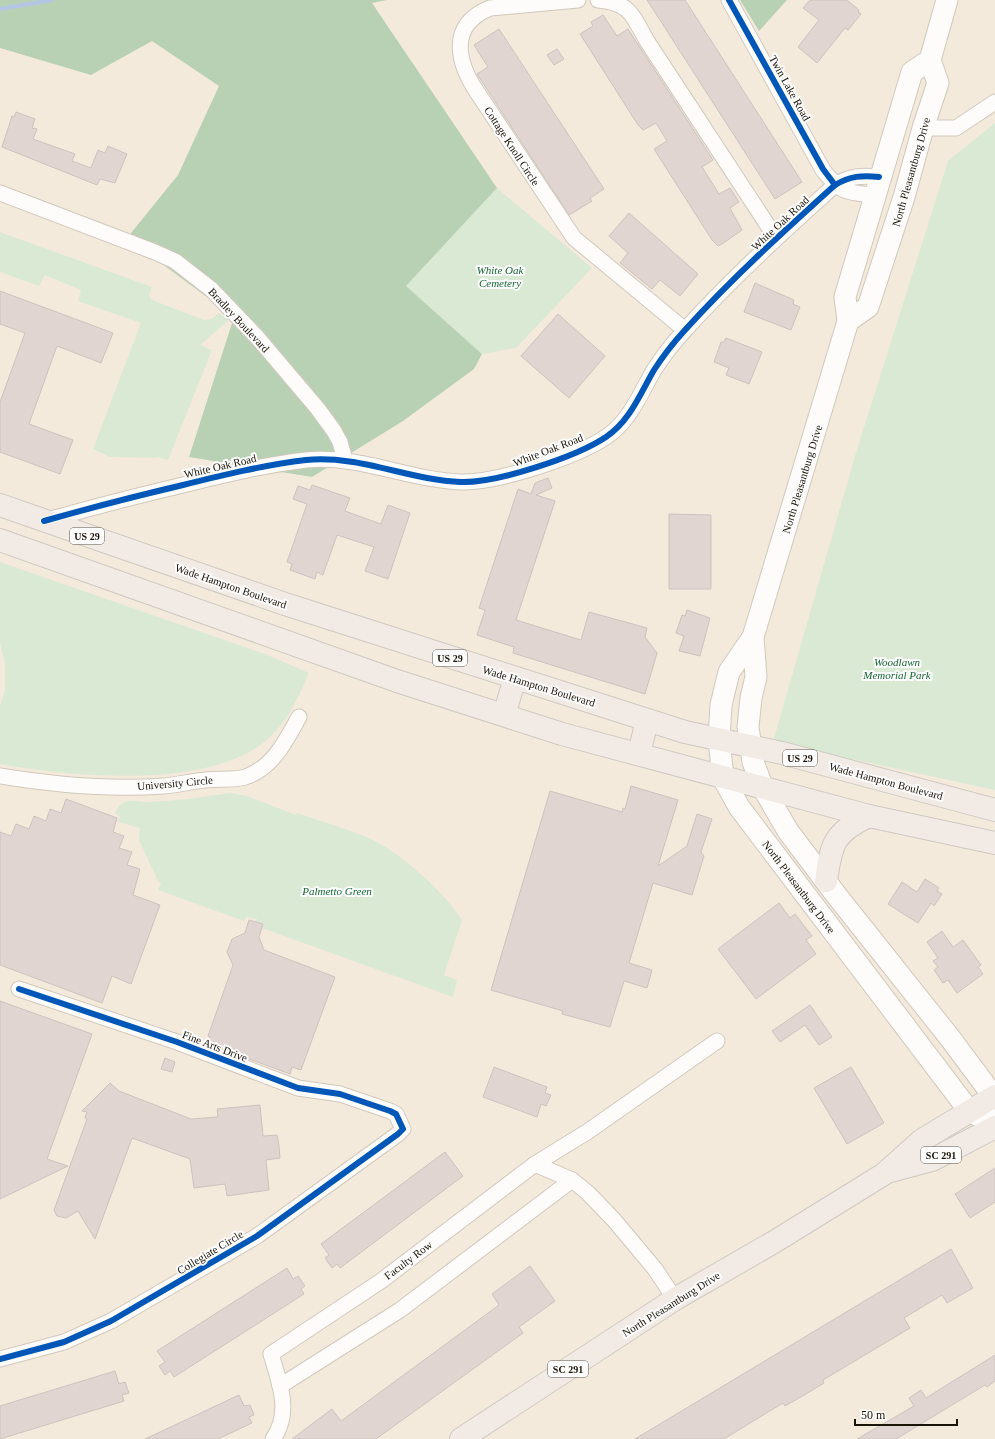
<svg xmlns="http://www.w3.org/2000/svg" width="995" height="1439" font-family="Georgia,serif">
	<rect width="100%" height="100%" fill="#f4eadc"/>
	<g fill="#dae9d4">
		<polygon points="995,123 995,790 773,742 855,456 948,161"/>
		<polygon points="497,188 592,268 516,348 482,354 406,286"/>
		<polygon points="0,232 152,287 149,296 152,300 204,320 212,319 219,313 229,320 200,345 212,350 168,460 158,457 155,458 110,457 93,449 141,323 78,301 81,290 45,275 39,286 0,272"/>
		<path d="M0,562L265,654L309,673C299,696 289,719 270,737C213,791 72,777 0,764V706L5,690V662L0,643Z"/>
		<path d="M230,793L247,796L296,815L297,813C322,822 349,829 373,840C402,854 445,893 462,920L444,975L457,980L453,997L262,928L263,924L256,922L257,919L246,917L244,921L158,890L161,883L158,881L139,840L140,828L118,822L120,817L115,813C117,809 120,804 125,802C131,799 141,803 149,802C176,801 203,797 230,793Z"/>
	</g>
	<g fill="#b8d1b4">
		<polygon points="0,0 387,0 372,3 497,188 406,286 482,354 474,369 403,421 312,477 189,457 234,317 127,238 178,175 219,86 152,41 91,75 0,48"/>
		<polygon points="740,0 787,0 759,31"/>
	</g>
	<g fill="none" stroke-linecap="round" stroke-linejoin="round">
		<polyline stroke="#b4c5e4" stroke-width="4" points="0,9 52,0"/>
	</g>
	<g fill="#e1d5d2" stroke="#cec2bf">
		<polygon points="647,0 685,0 802,182 775,199"/>
		<polygon points="810,0 847,0 859,10 858,12 861,14 848,30 845,28 817,63 798,47 819,20 803,8"/>
		<polygon points="603,15 617,36 628,29 713,160 702,167 719,194 730,188 739,202 730,208 742,230 722,244 718,246 712,240 654,149 667,141 656,123 643,130 638,125 580,34 593,26 591,22"/>
		<polygon points="499,29 604,189 590,198 592,201 569,215 477,74 488,67 474,45"/>
		<polygon points="557,49 564,59 554,65 547,55"/>
		<polygon points="16,112 35,119 32,128 37,129 33,139 75,154 72,161 91,168 98,150 105,153 108,146 127,154 115,183 100,179 97,185 2,147 12,116 14,117"/>
		<polygon points="629,213 698,274 680,296 660,280 652,289 620,263 628,253 609,236"/>
		<polygon points="755,283 794,300 793,304 800,307 791,330 744,312"/>
		<polygon points="0,291 113,333 101,363 57,346 29,424 73,440 60,474 0,452 0,402 25,333 0,324"/>
		<polygon points="558,314 605,356 569,398 521,356"/>
		<polygon points="726,338 762,352 749,384 726,375 729,368 714,362 721,342 724,342"/>
		<polygon points="548,478 552,488 536,495 555,501 516,620 581,640 589,612 647,628 645,637 657,653 645,694 513,653 514,647 477,635 485,610 479,608 518,489 531,494 535,483"/>
		<polygon points="312,485 350,498 345,511 381,524 388,505 410,513 388,579 365,571 374,547 337,535 323,575 317,572 315,579 290,570 292,564 287,562 307,504 293,499 298,486 310,490"/>
		<polygon points="669,514 711,515 711,589 669,589"/>
		<polygon points="687,610 710,618 700,656 679,651 684,636 676,633 682,615 685,616"/>
		<polygon points="631,786 678,800 658,866 687,846 697,814 712,819 701,852 704,856 692,895 653,883 629,963 652,970 647,988 624,981 610,1027 562,1014 563,1011 491,990 550,791 622,812 623,808 625,809"/>
		<polygon points="66,799 117,818 113,832 124,836 119,848 132,852 127,865 140,869 133,895 160,905 131,984 112,976 102,1003 0,965 0,832 11,836 16,824 29,829 34,816 46,821 50,809 61,813"/>
		<polygon points="925,879 939,888 937,891 942,894 934,906 931,903 918,923 888,904 902,882 917,892"/>
		<polygon points="779,903 790,918 795,914 812,936 806,940 816,954 756,999 718,949"/>
		<polygon points="249,920 263,924 259,937 264,950 335,977 301,1070 292,1067 290,1074 208,1044 210,1037 208,1036 233,965 227,952 232,939 245,933"/>
		<polygon points="942,931 953,947 963,940 981,965 978,967 983,974 957,993 948,980 943,983 934,970 938,967 933,961 938,958 927,942"/>
		<polygon points="0,1001 92,1034 47,1159 68,1166 0,1199"/>
		<polygon points="810,1005 832,1037 819,1045 805,1025 780,1042 772,1031"/>
		<polygon points="165,1058 175,1062 172,1072 161,1069"/>
		<polygon points="494,1067 547,1087 545,1093 551,1095 546,1106 541,1104 537,1117 483,1097"/>
		<polygon points="851,1067 884,1123 847,1144 814,1088"/>
		<polygon points="110,1083 119,1091 191,1119 218,1117 217,1109 260,1105 263,1136 277,1135 279,1146 280,1158 266,1160 269,1190 227,1196 225,1184 194,1188 190,1159 132,1138 95,1239 78,1211 66,1218 57,1216 54,1210 87,1119 85,1118 87,1112 82,1111"/>
		<polygon points="445,1152 463,1176 340,1268 337,1264 332,1268 325,1258 329,1255 321,1244"/>
		<polygon points="995,1168 995,1202 970,1218 955,1194"/>
		<polygon points="951,1249 973,1288 947,1303 942,1295 904,1318 910,1328 823,1380 824,1383 811,1391 785,1406 783,1403 724,1439 635,1439"/>
		<polygon points="530,1266 555,1301 519,1327 523,1333 376,1439 292,1439 332,1409 341,1421 499,1305 492,1294"/>
		<polygon points="287,1268 293,1279 298,1276 305,1286 301,1289 304,1294 174,1377 170,1371 165,1375 159,1366 165,1362 157,1351"/>
		<polygon points="995,1355 995,1381 987,1387 985,1385 896,1439 857,1439 914,1406 909,1398 921,1390 926,1398"/>
		<polygon points="115,1371 119,1384 125,1382 129,1393 122,1395 124,1401 0,1439 0,1406"/>
		<polygon points="239,1395 244,1406 250,1405 254,1415 249,1417 252,1423 218,1439 145,1439"/>
	</g>
	<g fill="none" stroke-linecap="round" stroke-linejoin="round">
		<g stroke="#d1c8bc" stroke-width="17">
			<g id="street">
				<path d="M578,0L490,8C448,25 457,62 477,92L574,238L685,330"/>
				<path d="M598,0C631,3 632,15 647,41L776,238"/>
				<path d="M729,0L823,170C844,196 844,190 874,196"/>
				<polyline points="923,128 956,128 995,102"/>
				<polyline points="0,193 155,252 175,261 211,289 257,337 318,409 334,431 340,442 345,460"/>
				<path d="M44,521C90,508 136,496 183,485C223,475 264,465 306,460C361,455 408,480 461,482C497,483 576,457 606,437C630,421 640,394 654,370C663,356 674,342 685,330C732,278 784,231 835,185C850,176 862,175 879,177"/>
				<path d="M0,776C54,785 109,790 164,786C178,785 192,781 206,780C218,778 238,781 248,776C274,766 286,740 299,717"/>
				<polyline points="535,1164 572,1180 588,1193 614,1220 655,1269 675,1299"/>
				<polyline points="0,1359 64,1342 111,1321 257,1236 398,1134 403,1129 396,1114 390,1111 340,1094 298,1088 177,1042 19,989"/>
				<polyline points="280,1386 400,1310 572,1180"/>
				<path d="M273,1439C292,1412 279,1382 271,1354L381,1281L535,1164L587,1132L717,1041"/>
			</g>
		</g>
		<g stroke="#d1c8bc" stroke-width="23">
			<g id="secondary">
				<polyline points="930,60 912,72 845,297 848,321 753,637 729,672 721,705 719,739 723,778 739,807 970,1112 995,1122"/>
				<polyline points="848,321 868,307 904,197 923,128 938,83 930,60 947,0"/>
				<polyline points="753,637 756,677 751,698 748,727 753,762 763,788 788,831 837,896 950,1038 994,1097 995,1102"/>
			</g>
		</g>
		<g stroke="#cdc9c1" stroke-width="24">
			<g id="primary">
				<polyline points="0,505 285,604 685,732 782,753 995,810"/>
				<polyline points="0,540 397,681 562,734 869,816 995,843"/>
				<polyline points="504,715 515,678"/>
				<polyline points="639,754 647,720"/>
				<path d="M826,881C831,844 834,832 869,816"/>
				<polyline points="891,1171 932,1160 995,1127"/>
				<polyline points="461,1439 675,1299 774,1242 884,1174 922,1140 995,1096"/>
			</g>
		</g>
		<use href="#street" stroke="#fdfcfa" stroke-width="15"/>
		<use href="#secondary" stroke="#fdfcfa" stroke-width="21"/>
		<use href="#primary" stroke="#f2eae5" stroke-width="22"/>
		<g stroke="#fcfcfc" stroke-width="8">
			<g id="cycleway">
				<polyline points="729,0 823,169 835,185"/>
				<path d="M44,521C90,508 136,496 183,485C223,475 264,465 306,460C361,455 408,480 461,482C497,483 576,457 606,437C630,421 640,394 654,370C663,356 674,342 685,330C732,278 784,231 835,185C850,176 862,175 879,177"/>
				<polyline points="0,1359 64,1342 111,1321 257,1236 398,1134 403,1129 396,1114 390,1111 340,1094 298,1088 177,1042 19,989"/>
			</g>
		</g>
		<use href="#cycleway" stroke="#0057b8" stroke-width="6"/>
	</g>
	<g text-anchor="middle" dominant-baseline="central" stroke-width="4" stroke-linejoin="round" paint-order="stroke">
		<g fill="#fcfcfc" stroke="#5e5950" stroke-width="1">
			<rect x="70" y="528" width="34" height="16" rx="3"/>
			<rect x="433" y="650" width="34" height="16" rx="3"/>
			<rect x="783" y="750" width="34" height="16" rx="3"/>
			<rect x="921" y="1147" width="40" height="16" rx="3"/>
			<rect x="548" y="1361" width="40" height="16" rx="3"/>
		</g>
		<g font-size="10" font-weight="bold" fill="#1a1307">
			<text x="87" y="536">US 29</text>
			<text x="450" y="658">US 29</text>
			<text x="800" y="758">US 29</text>
			<text x="941" y="1155">SC 291</text>
			<text x="568" y="1369">SC 291</text>
		</g>
		<g font-size="11" fill="#1a1307" stroke="#fcfcfc">
			<text transform="translate(790 88) rotate(61)">Twin Lake Road</text>
			<text transform="translate(512 146) rotate(57)">Cottage Knoll Circle</text>
			<text transform="translate(911 172) rotate(-74)">North Pleasantburg Drive</text>
			<text transform="translate(780 223) rotate(-43)">White Oak Road</text>
			<text transform="translate(239 320) rotate(47)">Bradley Boulevard</text>
			<text transform="translate(548 450) rotate(-21)">White Oak Road</text>
			<text transform="translate(220 466) rotate(-13)">White Oak Road</text>
			<text transform="translate(802 479) rotate(-73)">North Pleasantburg Drive</text>
			<text transform="translate(231 586) rotate(19)">Wade Hampton Boulevard</text>
			<text transform="translate(539 686) rotate(17)">Wade Hampton Boulevard</text>
			<text transform="translate(886 781) rotate(15)">Wade Hampton Boulevard</text>
			<text transform="translate(175 783) rotate(-5)">University Circle</text>
			<text transform="translate(799 887) rotate(53)">North Pleasantburg Drive</text>
			<text transform="translate(215 1046) rotate(21)">Fine Arts Drive</text>
			<text transform="translate(210 1252) rotate(-31)">Collegiate Circle</text>
			<text transform="translate(408 1260) rotate(-37)">Faculty Row</text>
			<text transform="translate(671 1304) rotate(-32)">North Pleasantburg Drive</text>
		</g>
		<g font-size="11" font-style="italic" fill="#156736" stroke="#fcfcfc">
			<text x="500" y="270">White Oak<tspan x="500" dy="13">Cemetery</tspan></text>
			<text x="897" y="662">Woodlawn<tspan x="897" dy="13">Memorial Park</tspan></text>
			<text x="337" y="891">Palmetto Green</text>
		</g>
	</g>
	<path d="M855 1419v6h102v-6" fill="none" stroke="#1a1307" stroke-width="2"/>
	<text x="861" y="1419" font-size="12" fill="#1a1307" stroke="#fcfcfc" stroke-width="3" paint-order="stroke">50 m</text>
</svg>
